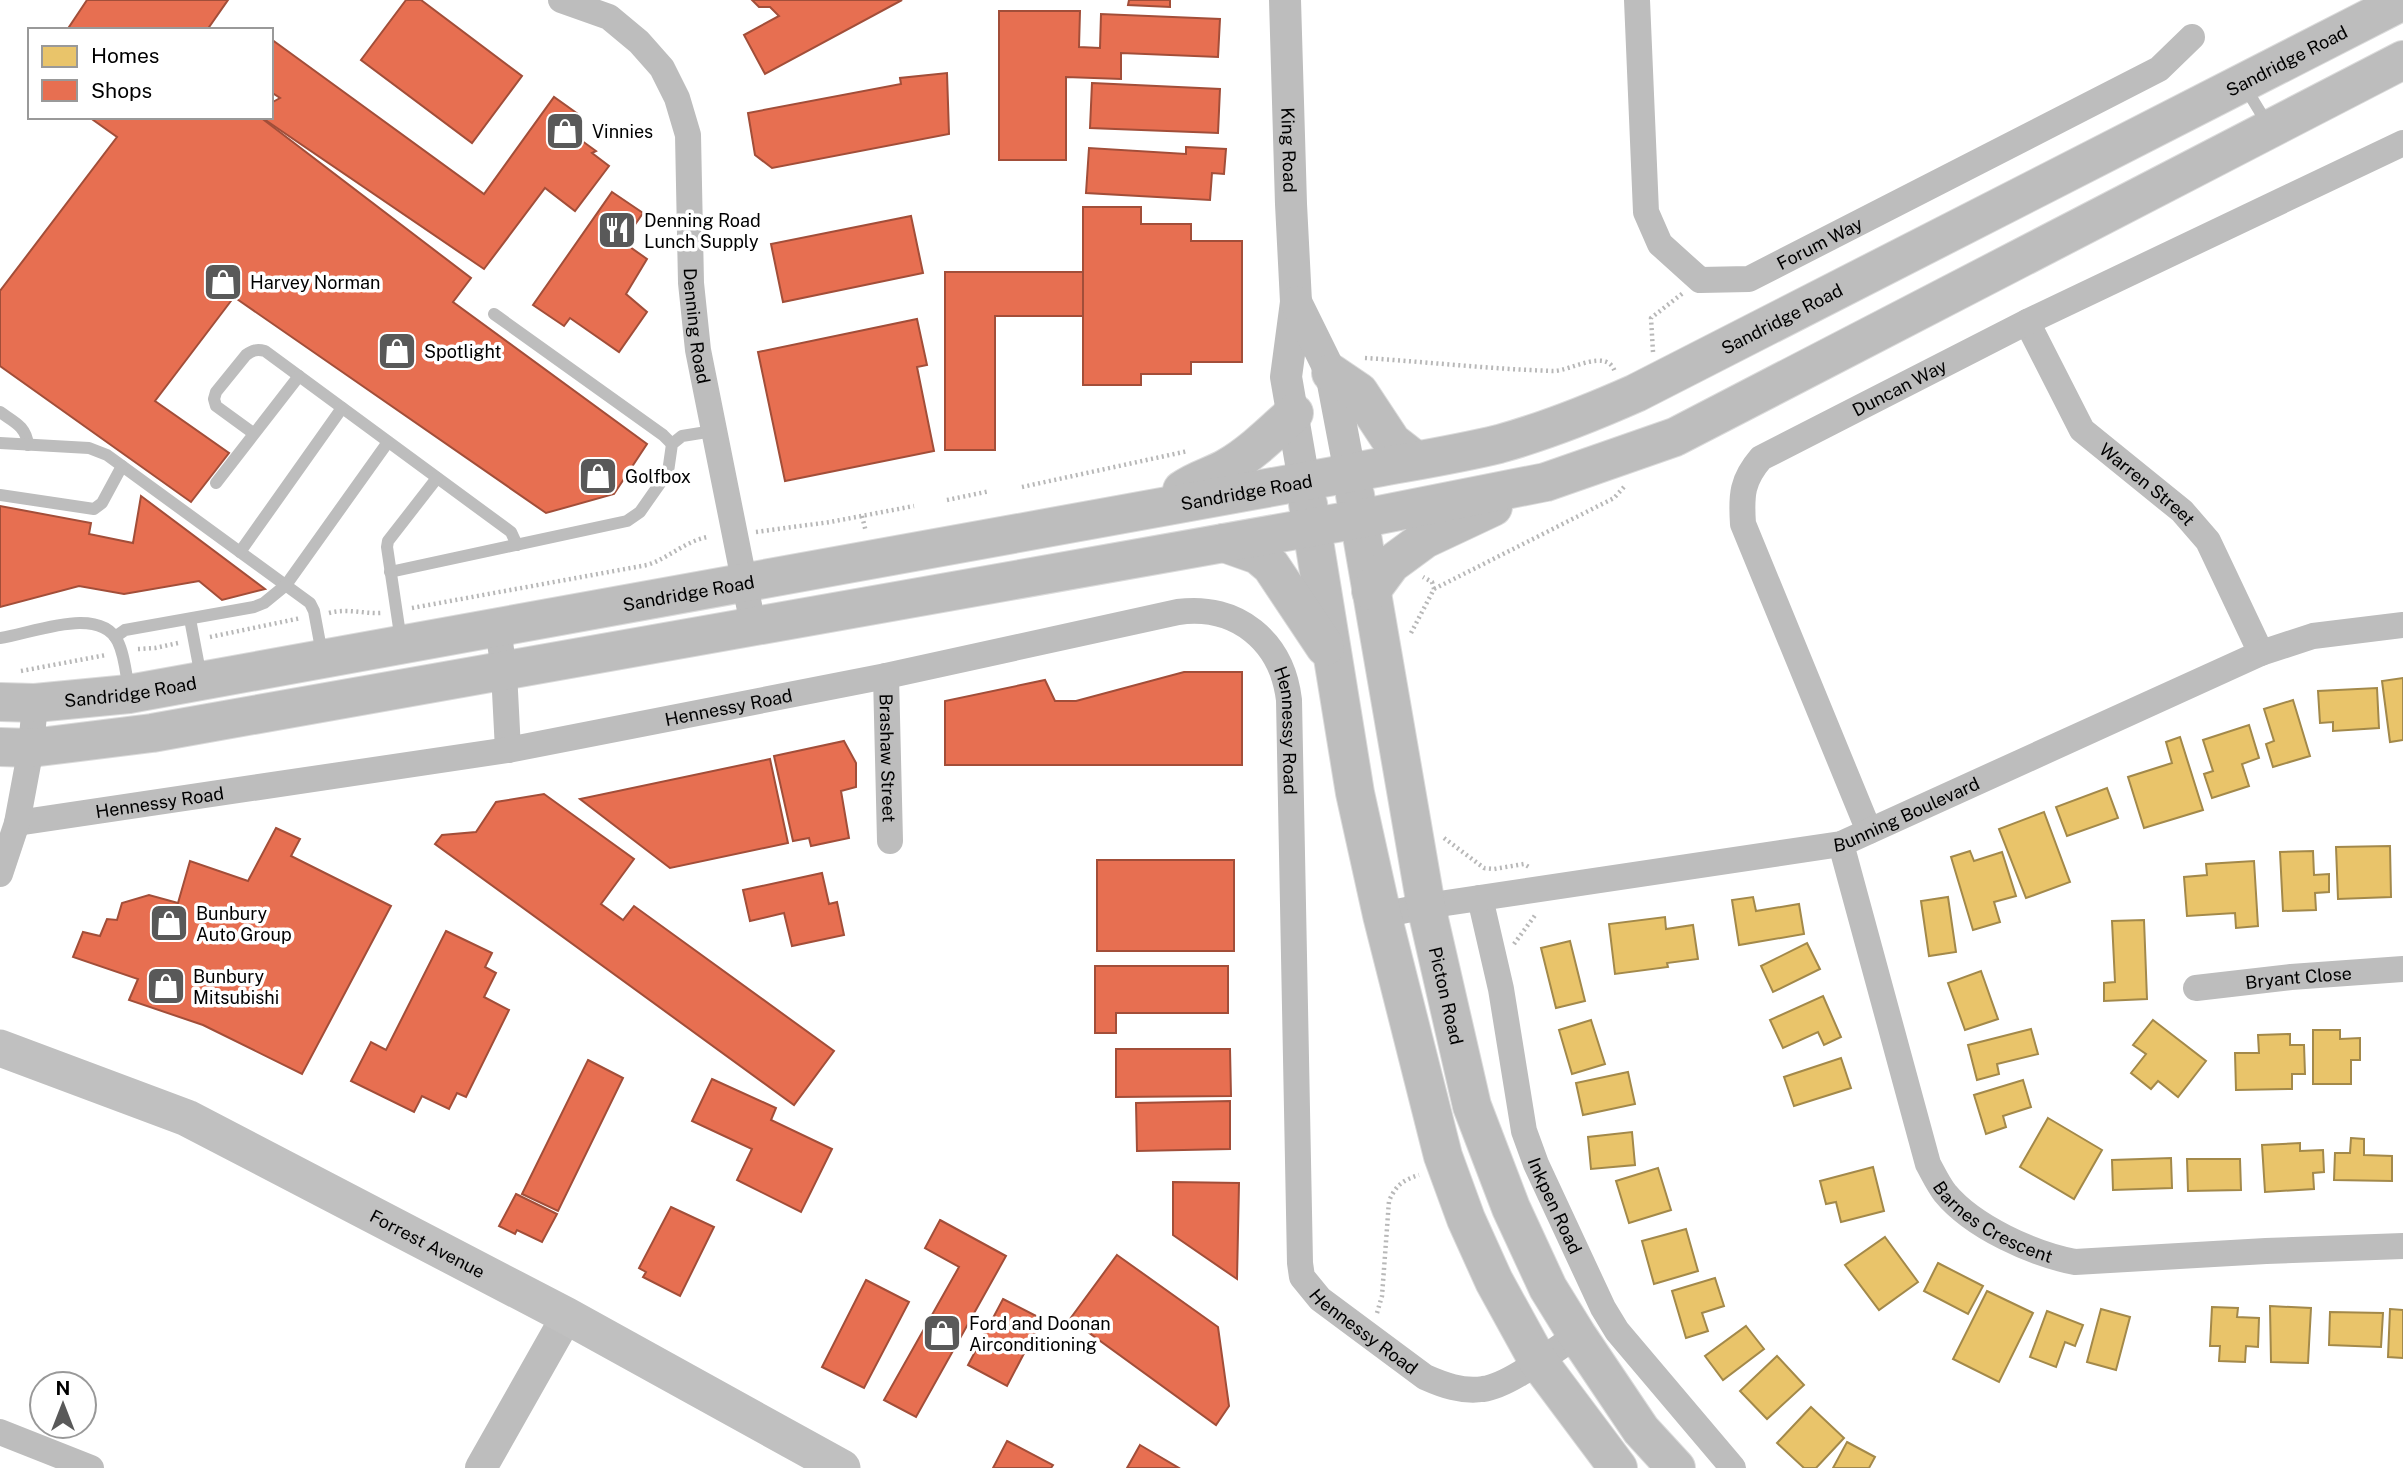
<svg xmlns="http://www.w3.org/2000/svg" width="2403" height="1468" font-family="'Public Sans',sans-serif">
	<rect width="100%" height="100%" fill="#fff"/>
	<g fill="#e9c46a" stroke="#a3894a" stroke-width="2">
		<polygon points="2403,678 2403,740 2390,742 2382,681"/>
		<polygon points="2377,688 2379,728 2333,731 2333,722 2320,723 2318,691"/>
		<polygon points="2293,700 2310,756 2273,767 2266,744 2274,741 2264,709"/>
		<polygon points="2249,725 2259,758 2242,764 2249,786 2212,798 2204,774 2213,771 2203,740"/>
		<polygon points="2180,737 2203,810 2144,828 2128,777 2172,763 2166,742"/>
		<polygon points="2107,788 2118,818 2067,836 2056,807"/>
		<polygon points="2044,812 2070,882 2026,898 1999,829"/>
		<polygon points="2390,846 2391,897 2338,899 2336,847"/>
		<polygon points="1970,851 1974,861 2002,852 2016,896 1994,902 2000,922 1973,930 1951,857"/>
		<polygon points="2313,851 2314,875 2329,874 2329,892 2315,893 2316,910 2283,911 2280,852"/>
		<polygon points="2254,861 2258,926 2236,928 2235,913 2187,916 2184,877 2207,875 2206,864"/>
		<polygon points="1753,897 1756,911 1799,904 1804,934 1739,945 1732,900"/>
		<polygon points="1948,897 1956,952 1929,956 1921,901"/>
		<polygon points="1665,917 1666,929 1693,925 1698,959 1667,963 1668,967 1615,974 1609,924"/>
		<polygon points="2144,920 2147,999 2104,1001 2104,983 2115,982 2112,921"/>
		<polygon points="1570,941 1585,1001 1556,1008 1541,948"/>
		<polygon points="1807,943 1820,969 1773,992 1761,966"/>
		<polygon points="1981,971 1998,1019 1965,1030 1948,983"/>
		<polygon points="1823,996 1841,1037 1824,1045 1818,1032 1783,1048 1770,1020"/>
		<polygon points="1591,1020 1605,1064 1572,1074 1559,1030"/>
		<polygon points="2153,1020 2206,1061 2178,1097 2158,1081 2151,1089 2131,1073 2146,1054 2133,1045"/>
		<polygon points="2031,1029 2038,1054 1997,1064 1999,1074 1977,1080 1968,1045"/>
		<polygon points="2313,1030 2340,1030 2340,1039 2360,1038 2360,1060 2351,1060 2351,1084 2313,1084"/>
		<polygon points="2290,1034 2290,1045 2304,1045 2305,1074 2292,1074 2292,1089 2236,1090 2235,1053 2259,1053 2258,1035"/>
		<polygon points="1841,1058 1851,1088 1794,1106 1784,1077"/>
		<polygon points="1628,1072 1635,1104 1583,1115 1576,1083"/>
		<polygon points="2023,1080 2031,1107 2003,1116 2006,1127 1986,1134 1974,1095"/>
		<polygon points="2048,1118 2102,1150 2074,1199 2020,1167"/>
		<polygon points="1632,1132 1635,1165 1591,1169 1588,1137"/>
		<polygon points="2351,1138 2364,1139 2364,1155 2392,1156 2392,1181 2334,1180 2335,1153 2350,1153"/>
		<polygon points="2300,1143 2300,1151 2323,1150 2324,1172 2313,1173 2314,1189 2265,1192 2262,1145"/>
		<polygon points="2171,1158 2172,1188 2113,1190 2112,1160"/>
		<polygon points="2187,1159 2240,1159 2241,1190 2188,1191"/>
		<polygon points="1873,1167 1884,1211 1841,1222 1836,1202 1826,1204 1820,1181"/>
		<polygon points="1658,1168 1671,1210 1629,1223 1616,1181"/>
		<polygon points="1686,1229 1698,1271 1654,1284 1642,1241"/>
		<polygon points="1885,1237 1918,1282 1879,1310 1845,1265"/>
		<polygon points="1938,1263 1983,1286 1968,1314 1924,1291"/>
		<polygon points="1715,1278 1724,1306 1702,1313 1708,1331 1686,1338 1672,1291"/>
		<polygon points="1987,1291 2033,1313 1999,1382 1953,1359"/>
		<polygon points="2270,1306 2311,1308 2308,1363 2271,1362"/>
		<polygon points="2212,1307 2238,1308 2237,1317 2259,1318 2258,1347 2246,1346 2245,1362 2219,1361 2220,1346 2210,1346"/>
		<polygon points="2101,1309 2130,1317 2116,1370 2087,1362"/>
		<polygon points="2390,1309 2403,1310 2403,1358 2388,1357"/>
		<polygon points="2047,1311 2083,1325 2075,1346 2065,1342 2056,1367 2030,1357"/>
		<polygon points="2330,1312 2383,1313 2381,1347 2329,1345"/>
		<polygon points="1746,1326 1764,1349 1723,1380 1705,1356"/>
		<polygon points="1777,1356 1804,1385 1767,1419 1740,1391"/>
		<polygon points="1811,1407 1844,1438 1816,1468 1804,1468 1777,1443"/>
		<polygon points="1847,1442 1875,1457 1869,1468 1833,1468"/>
	</g>
	<g fill="#e76f51" stroke="#a24e39" stroke-width="2">
		<polygon points="87,0 228,0 207,30 67,30"/>
		<polygon points="406,0 421,0 522,76 472,143 361,60"/>
		<polygon points="752,0 902,0 765,74 744,35 779,16 770,7 759,7"/>
		<polygon points="1129,0 1170,0 1170,7 1128,5"/>
		<polygon points="999,11 1080,11 1079,47 1100,48 1101,14 1220,19 1218,57 1121,53 1121,79 1066,77 1066,160 999,160"/>
		<polygon points="271,39 484,194 554,97 578,114 581,135 578,138 596,151 592,153 609,166 575,211 545,188 484,269 261,117 271,117 271,103 280,98 271,92"/>
		<polygon points="947,73 949,134 772,168 755,155 748,113 901,84 900,78"/>
		<polygon points="1092,83 1220,89 1218,133 1090,128"/>
		<polygon points="89,117 260,117 471,278 453,302 647,444 614,494 546,513 234,297 155,401 229,453 191,502 0,366 0,291 117,137"/>
		<polygon points="1186,147 1226,149 1224,174 1212,173 1210,200 1086,193 1089,148 1186,154"/>
		<polygon points="612,192 643,213 623,242 647,259 626,294 647,312 619,352 570,318 564,326 533,305"/>
		<polygon points="1083,207 1141,207 1141,224 1191,224 1191,241 1242,241 1242,362 1191,362 1191,374 1141,374 1141,385 1083,385"/>
		<polygon points="911,216 923,273 783,302 771,244"/>
		<polygon points="945,272 1083,272 1083,316 995,316 995,450 945,450"/>
		<polygon points="917,319 927,365 917,367 934,451 785,481 758,352"/>
		<polygon points="141,496 265,589 222,600 199,581 124,594 79,586 0,607 0,506 91,523 89,534 133,543"/>
		<polygon points="1184,672 1242,672 1242,765 945,765 945,701 1045,680 1055,701 1076,701"/>
		<polygon points="844,741 856,763 856,787 841,791 849,838 811,846 809,838 793,841 774,756"/>
		<polygon points="770,759 788,843 670,868 580,799"/>
		<polygon points="544,794 634,859 601,904 623,920 634,906 834,1051 794,1105 435,844 442,835 476,832 496,802"/>
		<polygon points="276,828 300,839 291,856 391,906 302,1074 203,1025 129,1000 138,979 73,957 83,932 100,936 107,919 117,920 122,903 149,895 178,903 190,861 248,881"/>
		<rect x="1097" y="860" width="137" height="91"/>
		<polygon points="822,873 829,904 837,902 844,935 792,946 784,913 750,921 743,890"/>
		<polygon points="446,931 492,953 485,967 496,973 484,997 509,1010 466,1097 457,1093 449,1109 422,1096 414,1112 351,1081 371,1042 386,1050"/>
		<polygon points="1095,966 1228,966 1228,1013 1116,1013 1116,1033 1095,1033"/>
		<polygon points="1116,1049 1230,1049 1231,1096 1116,1097"/>
		<polygon points="588,1060 623,1078 558,1211 522,1194"/>
		<polygon points="712,1079 776,1108 771,1120 832,1149 801,1212 737,1180 752,1149 692,1121"/>
		<polygon points="1230,1101 1230,1149 1137,1151 1136,1103"/>
		<polygon points="1173,1182 1239,1183 1237,1279 1173,1235"/>
		<polygon points="516,1194 557,1214 542,1242 517,1230 515,1234 499,1226"/>
		<polygon points="671,1207 714,1227 680,1296 643,1277 646,1272 639,1268"/>
		<polygon points="940,1220 1006,1256 916,1417 884,1400 959,1267 925,1248"/>
		<polygon points="1117,1255 1218,1327 1229,1406 1216,1425 1070,1319"/>
		<polygon points="866,1280 909,1302 864,1388 822,1367"/>
		<polygon points="1003,1299 1042,1319 1007,1386 968,1365"/>
		<polygon points="1007,1441 1053,1465 1051,1468 993,1468"/>
		<polygon points="1140,1445 1179,1468 1127,1468"/>
	</g>
	<g fill="none" stroke-linecap="round" stroke-linejoin="round">
		<g stroke="#dbdbdb" stroke-width="40">
			<g id="primary">
				<polyline points="1331,373 1359,392 1392,442 1415,460"/>
				<path d="M1182,490C1197,479 1213,476 1228,467C1252,453 1273,432 1294,413"/>
				<path id="s13" d="M1355,495L1426,906L1472,1106L1511,1208L1548,1288L1577,1335L1641,1430L1676,1468"/>
				<polyline points="1308,504 1355,793 1382,915 1443,1156 1466,1219 1494,1281 1538,1361 1618,1468"/>
				<polyline points="1224,543 1258,555 1271,566 1325,647"/>
				<polyline points="1371,591 1391,564 1425,539 1493,507"/>
				<path id="s14" d="M0,702L35,703L129,694L1350,473C1400,463 1450,456 1499,444C1546,431 1591,413 1636,393L2403,1"/>
				<polyline points="0,747 31,748 152,733 1359,519 1546,482 1675,437 2403,60"/>
			</g>
		</g>
		<g stroke="#b8b8b8" stroke-width="4.5" stroke-dasharray="2 3.5" stroke-linecap="butt">
			<polyline points="1653,352 1651,318 1683,293"/>
			<path d="M1365,358C1428,362 1490,369 1553,371C1571,371 1607,347 1615,372"/>
			<polyline points="1022,487 1188,451"/>
			<polyline points="947,500 990,491"/>
			<polyline points="862,516 866,532"/>
			<polyline points="756,532 830,522 914,506"/>
			<polyline points="1434,589 1614,498 1624,487"/>
			<path d="M412,608L647,565C669,558 684,542 707,537"/>
			<path d="M329,613C348,608 363,614 381,613"/>
			<polyline points="1411,633 1434,589 1432,582 1423,577"/>
			<polyline points="210,637 301,618"/>
			<polyline points="138,649 155,648 178,643"/>
			<polyline points="21,671 106,655"/>
			<polyline points="1444,838 1484,868 1494,869 1524,864 1529,867"/>
			<polyline points="1514,944 1536,914"/>
			<path d="M1377,1313L1382,1296L1389,1201C1396,1185 1403,1180 1419,1175"/>
		</g>
		<g stroke="#bdbdbd" stroke-width="12">
			<polyline points="2245,87 2268,125"/>
			<polyline points="494,314 663,435 672,444"/>
			<path d="M0,412C14,422 26,426 28,445"/>
			<path d="M253,433L216,406L214,399L216,392L246,355C253,350 257,349 265,351L511,532L517,545"/>
			<polyline points="0,443 89,448 107,455 310,603 314,611 322,654"/>
			<polyline points="216,483 299,376"/>
			<polyline points="0,495 94,509 102,503 122,466"/>
			<polyline points="240,552 342,408"/>
			<polyline points="390,572 627,521 640,512 668,472 672,444 682,436 713,431"/>
			<polyline points="190,619 201,677"/>
			<polyline points="115,637 125,630 254,607 264,603 286,585 388,442"/>
			<path d="M0,638C31,634 100,604 118,642C125,656 126,675 129,691"/>
			<polyline points="401,641 387,547 388,541 437,478"/>
		</g>
		<g stroke="#bdbdbd" stroke-width="26">
			<path id="s1" d="M561,0L609,17L639,42L662,68L677,98L688,135L691,283L698,350L753,625"/>
			<path id="s2" d="M1637,0L1646,212L1660,244L1700,280L1749,279L2159,69L2192,37"/>
			<path id="s3" d="M2027,322L2082,430L2182,511L2208,541L2261,653"/>
			<polyline points="498,627 504,672 508,750"/>
			<path id="s4" d="M886,676L890,841"/>
			<path id="s5" d="M17,823L508,750L886,676L1178,612C1237,604 1282,641 1289,700L1300,1263L1302,1277L1320,1299L1425,1377C1443,1385 1462,1392 1483,1389C1509,1386 1553,1351 1577,1335"/>
			<path id="s6" d="M1869,831L1743,524C1741,495 1742,480 1761,458L2027,322L2403,143"/>
			<path id="s7" d="M1841,844L1928,1164C1933,1173 1938,1184 1945,1193C1973,1227 2033,1254 2075,1262L2266,1251L2403,1246"/>
			<polyline points="0,874 17,823 31,748 35,703"/>
			<path id="s8" d="M1480,898L1501,989L1524,1131L1536,1164L1603,1308L1617,1331L1733,1468"/>
			<path id="s9" d="M1382,915L1426,906L1841,844L2261,653L2313,636L2403,625"/>
			<path id="s10" d="M2196,988L2291,977L2403,969"/>
			<polyline points="0,1432 91,1468"/>
		</g>
		<g stroke="#bdbdbd" stroke-width="32">
			<path id="s11" d="M1285,0L1291,204L1296,302L1286,377L1304,481"/>
			<polyline points="1296,302 1331,373 1350,473"/>
			<polyline points="481,1468 567,1316"/>
		</g>
		<path stroke="#c0c0c0" stroke-width="37" id="s12" d="M0,1048L187,1118L567,1316L842,1468"/>
		<use href="#primary" stroke="#bdbdbd" stroke-width="38"/>
	</g>
	<defs>
		<g id="shop-square" transform="scale(2.0125)"><rect x="-9" y="-9" width="18" height="18" rx="4" fill="#595959" stroke="#fff"/><path d="M-5-2.5h2.3a2.7 3.5 0 0 1 5.4 0H5L5.5 6h-11ZM-1.5-2.5h3a1.5 2.3 0 0 0-3 0Z" fill="#fff"/></g>
		<g id="restaurant-square" transform="scale(2.0125)"><rect x="-9" y="-9" width="18" height="18" rx="4" fill="#595959" stroke="#fff"/><path d="M-5-6h1v4h1v-4h1v4h1v-4h1v5L-1.5 .5V6h-2V.5L-5-1ZM5-6V6H3V1.5H1.5Q1.5-4 5-6Z" fill="#fff"/></g>
	</defs>
	<g fill-rule="evenodd">
		<use href="#shop-square" x="565" y="131"/>
		<use href="#restaurant-square" x="617" y="230"/>
		<use href="#shop-square" x="223" y="282"/>
		<use href="#shop-square" x="397" y="351"/>
		<use href="#shop-square" x="598" y="476"/>
		<use href="#shop-square" x="169" y="923"/>
		<use href="#shop-square" x="166" y="986"/>
		<use href="#shop-square" x="942" y="1333"/>
	</g>
	<g text-anchor="middle" dominant-baseline="central" stroke-width="7" stroke-linejoin="round" paint-order="stroke">
		<g font-size="18" fill="#000" stroke="#fff">
			<text stroke="none"><textPath href="#s14" startOffset="2399">Sandridge Road</textPath></text>
			<text stroke="none"><textPath href="#s11" startOffset="150">King Road</textPath></text>
			<text stroke="none"><textPath href="#s2" startOffset="429">Forum Way</textPath></text>
			<text stroke="none"><textPath href="#s14" startOffset="1832">Sandridge Road</textPath></text>
			<text stroke="none"><textPath href="#s1" startOffset="388">Denning Road</textPath></text>
			<text stroke="none"><textPath href="#s6" startOffset="558">Duncan Way</textPath></text>
			<text stroke="none"><textPath href="#s3" startOffset="206">Warren Street</textPath></text>
			<text stroke="none"><textPath href="#s14" startOffset="1265">Sandridge Road</textPath></text>
			<text stroke="none"><textPath href="#s14" startOffset="698">Sandridge Road</textPath></text>
			<text stroke="none"><textPath href="#s14" startOffset="131">Sandridge Road</textPath></text>
			<text stroke="none"><textPath href="#s5" startOffset="721">Hennessy Road</textPath></text>
			<text stroke="none"><textPath href="#s5" startOffset="1370">Hennessy Road</textPath></text>
			<text stroke="none"><textPath href="#s4" startOffset="82">Brashaw Street</textPath></text>
			<text stroke="none"><textPath href="#s5" startOffset="144">Hennessy Road</textPath></text>
			<text stroke="none"><textPath href="#s9" startOffset="536">Bunning Boulevard</textPath></text>
			<text stroke="none"><textPath href="#s10" startOffset="103">Bryant Close</textPath></text>
			<text stroke="none"><textPath href="#s13" startOffset="509">Picton Road</textPath></text>
			<text stroke="none"><textPath href="#s8" startOffset="318">Inkpen Road</textPath></text>
			<text stroke="none"><textPath href="#s7" startOffset="422">Barnes Crescent</textPath></text>
			<text stroke="none"><textPath href="#s12" startOffset="471">Forrest Avenue</textPath></text>
			<text stroke="none"><textPath href="#s5" startOffset="2000">Hennessy Road</textPath></text>
		</g>
		<g font-size="18" fill="#000" stroke="#fff" text-anchor="start">
			<text x="592" y="131">Vinnies</text>
			<text x="644" y="220">Denning Road<tspan x="644" dy="21">Lunch Supply</tspan></text>
			<text x="250" y="282">Harvey Norman</text>
			<text x="424" y="351">Spotlight</text>
			<text x="625" y="476">Golfbox</text>
			<text x="196" y="913">Bunbury<tspan x="196" dy="21">Auto Group</tspan></text>
			<text x="193" y="976">Bunbury<tspan x="193" dy="21">Mitsubishi</tspan></text>
			<text x="969" y="1323">Ford and Doonan<tspan x="969" dy="21">Airconditioning</tspan></text>
		</g>
	</g>
	<rect x="28" y="28" width="245" height="91" fill="#ffffff" stroke="#999999" stroke-width="2"/>
	<rect x="42" y="46" width="35" height="21" fill="#e9c46a" stroke="#999999" stroke-width="2"/>
	<text x="91" y="63" font-size="21" fill="#000000">Homes</text>
	<rect x="42" y="80" width="35" height="21" fill="#e76f51" stroke="#999999" stroke-width="2"/>
	<text x="91" y="98" font-size="21" fill="#000000">Shops</text>
	<g transform="translate(63 1405)"><circle r="33" fill="#ffffff" stroke="#999999" stroke-width="2"/>
	<path d="M0-5L12 26L0 18L-12 26Z" fill="#595959"/>
	<text y="-10" font-size="19" font-weight="bold" text-anchor="middle" fill="#000000">N</text>
	</g>
</svg>
